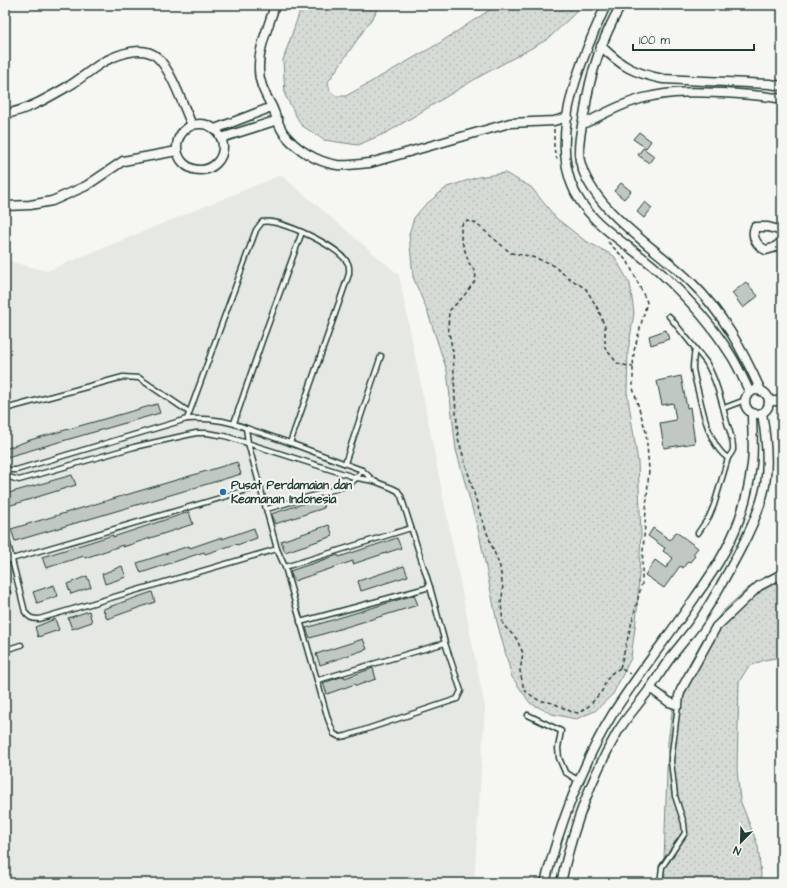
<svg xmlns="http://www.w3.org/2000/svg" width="787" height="888" font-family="'Architects Daughter',sans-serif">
	<defs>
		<pattern id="grass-dots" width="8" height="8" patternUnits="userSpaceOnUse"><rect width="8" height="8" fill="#d6dbd6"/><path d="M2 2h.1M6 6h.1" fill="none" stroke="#b7bdb8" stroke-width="1.8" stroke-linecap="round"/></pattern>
	</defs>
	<rect width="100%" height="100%" fill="#f6f6f2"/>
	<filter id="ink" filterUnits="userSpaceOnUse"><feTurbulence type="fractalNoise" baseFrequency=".025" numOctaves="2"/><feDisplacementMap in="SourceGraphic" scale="8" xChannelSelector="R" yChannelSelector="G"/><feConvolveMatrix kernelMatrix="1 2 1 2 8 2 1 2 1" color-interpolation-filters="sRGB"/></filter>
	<g filter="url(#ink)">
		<polygon fill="#e6e8e4" points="281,175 399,275 485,708 474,883 5,883 5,260 47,271"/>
		<g fill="url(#grass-dots)" stroke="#7a8c85">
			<polygon points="302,5 378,5 375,14 328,82 330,91 336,96 346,96 438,44 497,5 580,5 574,14 548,39 477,78 388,132 358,145 324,140 301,125 285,95 283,60"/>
			<polygon points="505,173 531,187 556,218 584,240 614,256 630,284 634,313 628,351 627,392 638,462 641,536 637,612 631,658 613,694 595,711 576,719 552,714 530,703 512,677 497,622 479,533 456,450 447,371 428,313 413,277 409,234 414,218 424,206 447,187 478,177"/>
			<polygon points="782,571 782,657 764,660 748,667 739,682 737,770 740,800 758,846 761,875 760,883 665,883 664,861 668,742 674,698 689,664 705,636 722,612 748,588"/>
		</g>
		<g fill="#c1c8c3" stroke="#1f3d34">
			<polygon points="639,132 651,141 646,148 633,139"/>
			<polygon points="643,148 654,156 649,163 638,155"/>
			<polygon points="621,183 631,191 624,199 614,191"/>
			<polygon points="645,202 652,208 644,218 637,212"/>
			<polygon points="746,282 758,296 743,308 732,293"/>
			<polygon points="666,330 669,339 651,345 649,336"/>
			<polygon points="681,376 687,408 690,407 695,443 664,448 660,423 676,420 673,403 662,405 657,381"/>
			<polygon points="157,404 160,413 7,457 5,449 30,440"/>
			<polygon points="237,462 241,474 15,541 11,529"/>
			<polygon points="72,475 76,485 5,507 5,494"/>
			<polygon points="321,498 324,508 275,524 271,514"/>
			<polygon points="189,512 193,524 123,547 123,545 85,558 84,556 46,568 42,557 113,535 113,537"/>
			<polygon points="329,525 333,536 285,552 281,541"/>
			<polygon points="254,528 257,538 237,545 236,544 205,554 204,552 141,573 137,563 189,546 190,548 222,537 222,539"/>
			<polygon points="653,528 670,540 676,532 698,548 693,554 695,556 690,562 688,561 683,568 680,566 664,588 645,575 655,560 666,568 673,558 663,551 665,548 648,536"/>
			<polygon points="397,538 401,548 353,564 353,561 294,581 290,571 338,555 339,557"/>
			<polygon points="122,566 126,577 105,584 102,574"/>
			<polygon points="404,566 408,576 361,591 358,581"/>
			<polygon points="87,576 91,587 71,594 67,584"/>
			<polygon points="54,585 58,596 37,603 33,592"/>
			<polygon points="152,592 155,602 107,619 103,609"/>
			<polygon points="414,595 418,605 310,638 306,628"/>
			<polygon points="89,611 92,622 72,629 68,618"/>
			<polygon points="55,619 59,630 38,637 35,627"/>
			<polygon points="363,639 367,649 320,665 316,654"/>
			<polygon points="373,668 376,679 356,686 355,684 327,694 323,683 344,676 345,678"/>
		</g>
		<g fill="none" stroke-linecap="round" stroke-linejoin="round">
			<g stroke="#1f3d34" stroke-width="7">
				<g id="service">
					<path d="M669,316L706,362C716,380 721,399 726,419C728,428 734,440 733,450C732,453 730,455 728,458L714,505L709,517L698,533"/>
					<path d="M695,349C694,355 693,361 693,368C694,377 697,386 699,395C703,413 711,448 728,458"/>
					<polyline points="724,408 745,400"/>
					<polyline points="5,409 123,377 139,378 189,412"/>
					<path d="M187,419L256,230L262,222C279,218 338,246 347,262C350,265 349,270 349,274L290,443"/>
					<polyline points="234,423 262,341 302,232"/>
					<polyline points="345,463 381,356"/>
					<path d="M5,470H16L187,419C208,418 227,420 246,428L290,443L362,470L374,481"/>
					<polyline points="5,476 19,480 134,447 196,433 207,433 225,436 357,478 374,481 392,488 398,491 401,496 430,587 445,643 461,691 457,699 346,736 340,737 334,734 328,719 285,567 277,549 248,443 246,428"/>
					<path d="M267,509L346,486C354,482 357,477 362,470"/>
					<path d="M5,532L25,612C29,618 32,619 39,619L277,549"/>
					<polyline points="5,561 261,486"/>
					<polyline points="285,567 411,528"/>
					<polyline points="5,594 8,593"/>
					<polyline points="300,622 430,587"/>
					<polyline points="5,650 21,645"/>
					<polyline points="318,680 445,643"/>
					<polyline points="528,715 561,731 558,748 559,758 565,772 579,781"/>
					<polyline points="660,883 662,867 685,833 684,823 675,796 671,761 678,705"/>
				</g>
			</g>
			<g stroke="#1f3d34" stroke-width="11">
				<g id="minor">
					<path d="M275,5C269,26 258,48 259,70C259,84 266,95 272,107C276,115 278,125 283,132C295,149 317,162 337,165C348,166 359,164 370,163L510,123L554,121L568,117"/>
					<path d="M606,5C583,56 551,127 571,183C586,225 632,245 662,274C689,299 713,326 732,357C739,368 744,381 750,393"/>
					<path d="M621,5C603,37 590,73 585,110C582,126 577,145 580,161C592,211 657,248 691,282C723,313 743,351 761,391"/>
					<path d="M601,46C622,67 634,73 663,79L770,84L782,86"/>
					<path d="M5,114C29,110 51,96 72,84C83,77 93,68 105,61C119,54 143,45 157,57C172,71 183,106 192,125"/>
					<circle cx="200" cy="147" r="23"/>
					<path d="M583,124C604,114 625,102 648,97C672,91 696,92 721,93C741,94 762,95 782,99"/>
					<polyline points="215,129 272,107"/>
					<polyline points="221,138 278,120"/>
					<polyline points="5,206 30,205 52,201 86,186 123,161 177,151"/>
					<path d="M782,231L768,227H755C751,237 757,246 766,250L773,248L782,242"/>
					<circle cx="757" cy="402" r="12"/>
					<polyline points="769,401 782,401"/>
					<polyline points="650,688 669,702 678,705 679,696 681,690 716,627 759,586 782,574"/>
					<path d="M545,883C559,827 582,764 612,715C638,674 669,636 696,596C715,570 733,542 742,511C747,496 750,480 752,464C754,447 752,429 752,413"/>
					<path d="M561,883C572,831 590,780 617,733C627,716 640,703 651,687C658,677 664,666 671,657C681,644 692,632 701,618C715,596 728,573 740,550C751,529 761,508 765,485C769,461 766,436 762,413"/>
				</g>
			</g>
			<g stroke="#1f3d34" stroke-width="1.5" stroke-dasharray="4 3" stroke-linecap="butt">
				<polyline points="554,129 554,149 557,159"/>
				<polyline points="608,242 628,262 647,302 634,351 633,367 633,388 646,432 649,469 642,565 642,583 620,668 630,674"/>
				<polyline points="620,668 612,673 606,681 602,691 589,706 579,713 572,712 553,703 538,700 524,690 520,671 523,653 516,638 503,625 501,603 503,590 500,567 481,517 458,438 455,398 453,352 448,328 449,311 463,297 475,281 476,273 469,263 461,239 461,226 465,221 474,222 511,253 529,256 550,263 569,278 586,289 598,309 605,327 605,348 618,364 633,367"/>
			</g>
			<use href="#service" stroke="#f6f6f2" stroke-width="4"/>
			<use href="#minor" stroke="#f6f6f2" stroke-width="8"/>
		</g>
	</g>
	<circle fill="#1f6fb2" stroke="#f6f6f2" stroke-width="1.5" cx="223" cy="492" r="4"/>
	<g text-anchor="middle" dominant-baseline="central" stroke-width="4" stroke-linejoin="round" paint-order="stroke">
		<g font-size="12" font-weight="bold" fill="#1f3d34" stroke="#f6f6f2" text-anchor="start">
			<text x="231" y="485">Pusat Perdamaian dan<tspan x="231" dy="14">Keamanan Indonesia</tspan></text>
		</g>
	</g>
	<rect width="787" height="888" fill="none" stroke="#f6f6f2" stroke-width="20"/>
	<rect x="10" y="10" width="767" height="868" fill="none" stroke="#1f3d34" stroke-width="1.5" filter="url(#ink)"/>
	<g transform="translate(741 842) rotate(203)" stroke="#f6f6f2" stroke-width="3" paint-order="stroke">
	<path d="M0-3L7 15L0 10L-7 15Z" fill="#1f3d34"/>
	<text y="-6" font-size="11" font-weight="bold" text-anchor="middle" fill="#1f3d34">N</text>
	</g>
	<path d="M633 44v6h121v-6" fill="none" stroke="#1f3d34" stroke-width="2"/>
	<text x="639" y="44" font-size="12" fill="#1f3d34" stroke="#f6f6f2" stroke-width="3" paint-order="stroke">100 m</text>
</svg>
